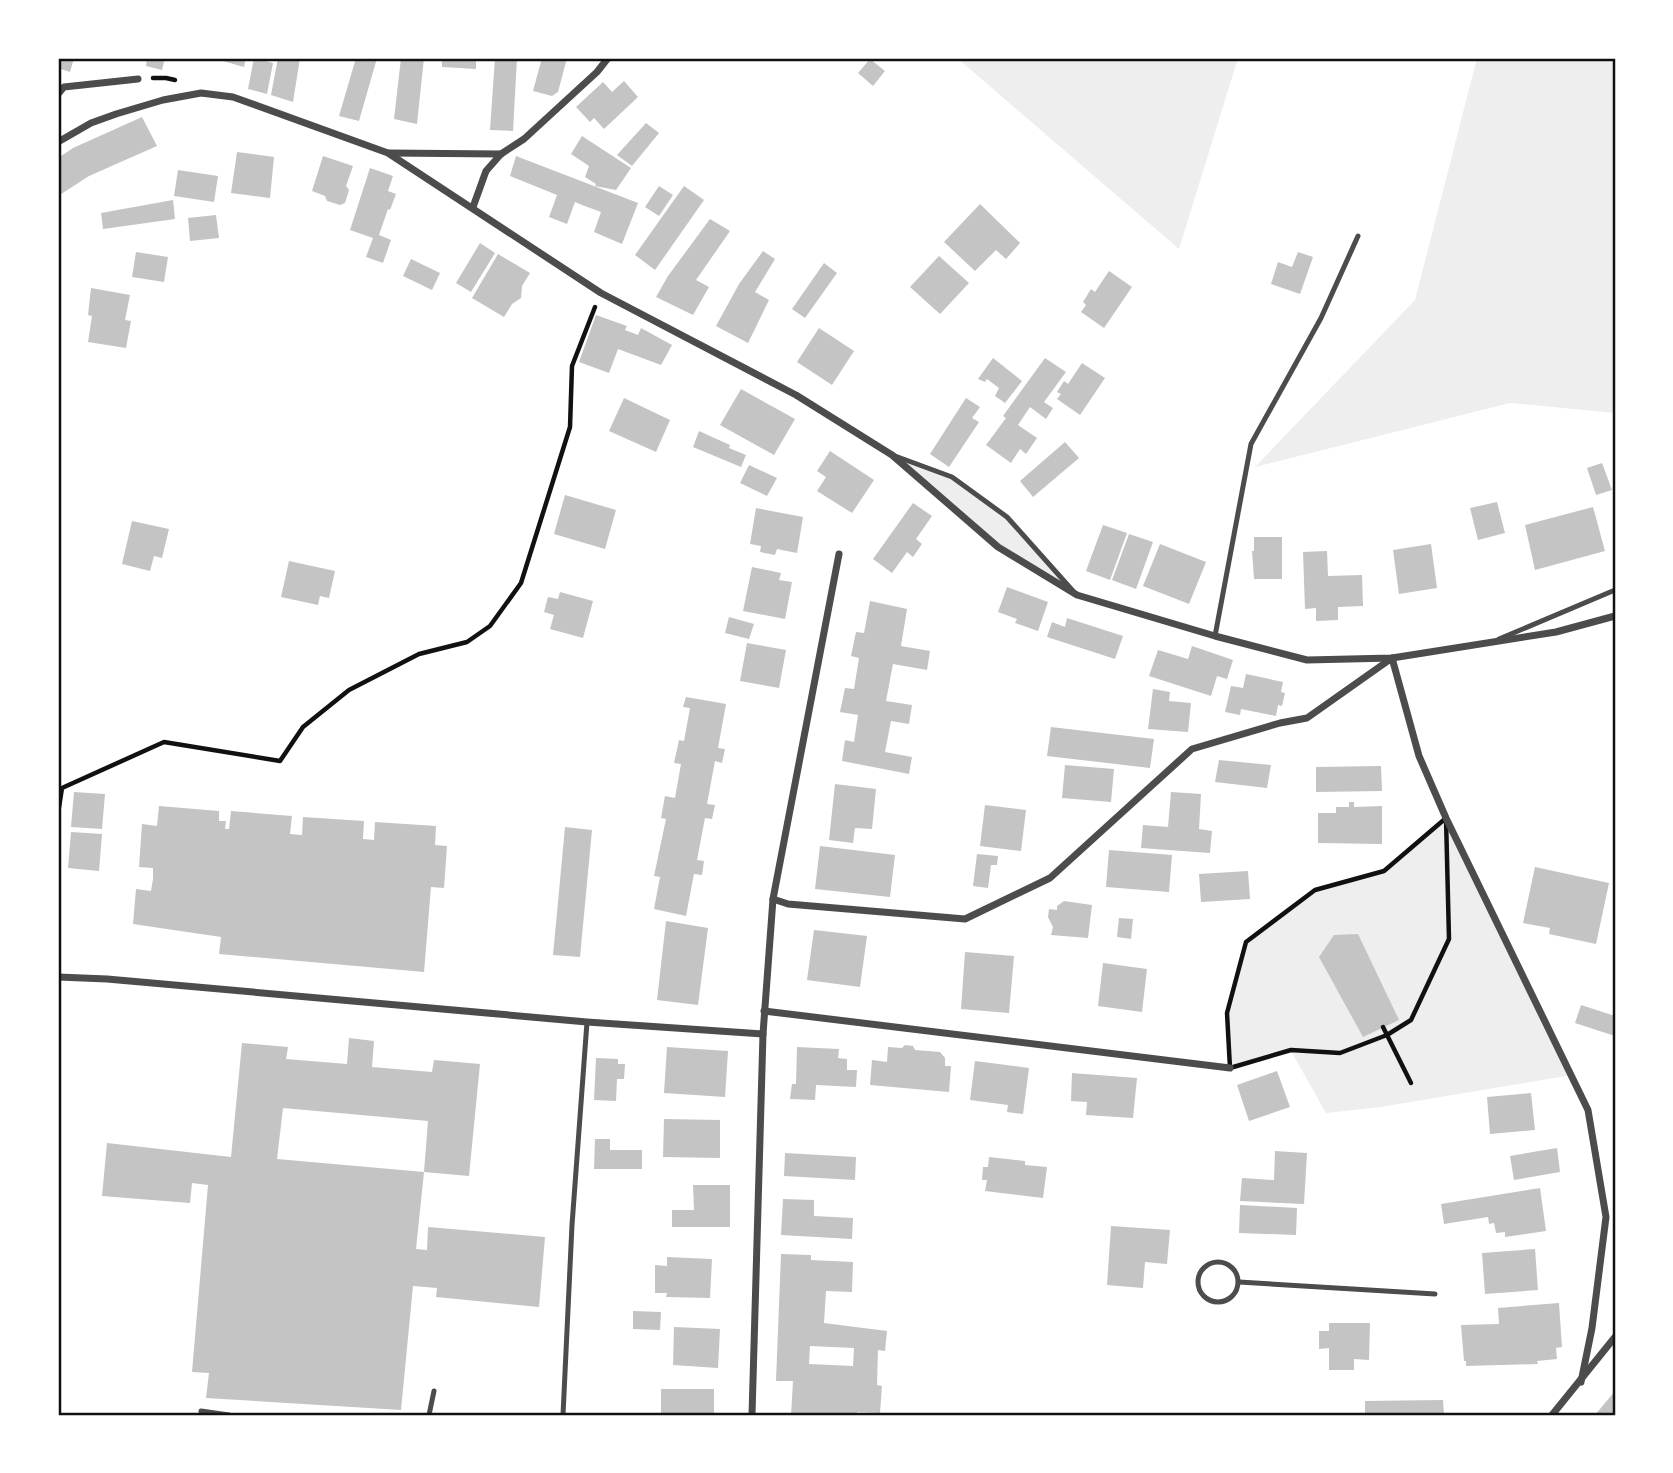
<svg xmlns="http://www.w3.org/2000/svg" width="1673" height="1473" font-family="'Sofia Sans Condensed',sans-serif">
	<rect width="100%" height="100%" fill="#fff"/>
	<g fill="#eee">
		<polygon points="957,58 1238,58 1179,249"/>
		<polygon points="1477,58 1615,58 1615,413 1510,403 1255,467 1415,300"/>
		<polygon points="892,455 952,477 1007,517 1077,595 998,547"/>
		<polygon points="1446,818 1572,1075 1381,1107 1326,1113 1291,1051 1230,1068 1227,1013 1246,942 1315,890 1384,871"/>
	</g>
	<g fill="#c4c4c4" fill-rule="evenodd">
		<polygon points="58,58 74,58 70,72 58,68"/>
		<polygon points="147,58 165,58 162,70 146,66"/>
		<polygon points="212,58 246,58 244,67"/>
		<polygon points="254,58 273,63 267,94 248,89"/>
		<polygon points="278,58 300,58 293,102 271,95"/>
		<polygon points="356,58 377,58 359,121 339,116"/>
		<polygon points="401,58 424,58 417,124 394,119"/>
		<polygon points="442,58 476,58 476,69 442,67"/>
		<polygon points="495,58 517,58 513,131 490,130"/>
		<polygon points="542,58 567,58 558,92 552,96 533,91"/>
		<polygon points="870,59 885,71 873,86 858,73"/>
		<polygon points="624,81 638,97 604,129 594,118 590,122 576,107 603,82 612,92"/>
		<polygon points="142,117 157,146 89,176 58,196 58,158 73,148"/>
		<polygon points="646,123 659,133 632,166 617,155"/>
		<polygon points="582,136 631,168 616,190 595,186 596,184 585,177 589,166 571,154"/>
		<polygon points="237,152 274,157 270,198 231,193"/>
		<polygon points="323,156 353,166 346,186 349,190 345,203 340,205 327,201 325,196 312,191"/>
		<polygon points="516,156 638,203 622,244 594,232 601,212 582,205 575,202 567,224 549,217 557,195 510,176"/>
		<polygon points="370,168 393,176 388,191 396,194 390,210 388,209 379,235 391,240 383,263 366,257 373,238 350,230"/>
		<polygon points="178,170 218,176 214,202 174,196"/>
		<polygon points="659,186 673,195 659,216 645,207"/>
		<polygon points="684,186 704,200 655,270 635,255"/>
		<polygon points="173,200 175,219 103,229 101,213"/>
		<polygon points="980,204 1020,243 1006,259 996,250 975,271 944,242"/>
		<polygon points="216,215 219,238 190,241 188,218"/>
		<polygon points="710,219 730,231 696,280 709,287 693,315 656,297 668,276"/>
		<polygon points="480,243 495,253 471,292 456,283"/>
		<polygon points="763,251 775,259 755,292 769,300 748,343 716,326 739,284"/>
		<polygon points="136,252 168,257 164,282 132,277"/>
		<polygon points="1298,252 1313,257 1300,294 1271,284 1278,262 1292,267"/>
		<polygon points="498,254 530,273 522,286 521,298 512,304 504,317 472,298"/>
		<polygon points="939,256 969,283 940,314 910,287"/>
		<polygon points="411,259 440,273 432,290 403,276"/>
		<polygon points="824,263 837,273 805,318 792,309"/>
		<polygon points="1109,271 1132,287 1104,328 1081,312 1086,305 1083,302 1091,289 1095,292"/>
		<polygon points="91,288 130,295 125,320 131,321 126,348 88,342 92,316 88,315"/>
		<polygon points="596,315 627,326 625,330 638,335 641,328 672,345 661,365 618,349 609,373 579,362"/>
		<polygon points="819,328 854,351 832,385 797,362"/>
		<polygon points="993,358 1022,381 1005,403 995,396 999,388 987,379 985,382 978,379"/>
		<polygon points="1045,358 1066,372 1044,402 1053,408 1046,419 1030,407 1018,425 1037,438 1026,454 1020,449 1011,463 986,445 1006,418 1003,416"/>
		<polygon points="1082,363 1105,378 1080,415 1057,399 1061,394 1057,392 1064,381 1068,384"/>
		<polygon points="741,389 795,419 774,455 720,425"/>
		<polygon points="624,398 670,420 656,452 609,431"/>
		<polygon points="966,398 980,407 972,418 979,422 949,467 930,454"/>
		<polygon points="699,431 730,445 729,448 746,455 741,467 693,447"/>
		<polygon points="1065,442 1079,458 1033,497 1020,481"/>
		<polygon points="830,451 874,480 852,513 817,491 826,477 817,471"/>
		<polygon points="1602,463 1612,490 1596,495 1587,468"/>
		<polygon points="749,465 777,478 767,496 740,483"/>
		<polygon points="565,495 616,510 605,549 554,534"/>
		<polygon points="1497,502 1505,533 1478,540 1470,508"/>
		<polygon points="913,503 932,516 916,539 922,544 913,557 907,552 892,573 873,559"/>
		<polygon points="1593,507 1605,551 1535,570 1525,525"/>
		<polygon points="756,508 803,517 797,553 777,549 775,555 760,552 761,546 750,544"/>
		<polygon points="132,521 169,529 162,558 154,556 150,571 122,564"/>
		<polygon points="1103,525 1127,533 1110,580 1086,571"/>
		<polygon points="1129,534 1153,542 1136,589 1112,580"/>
		<polygon points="1254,537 1282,537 1282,579 1254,579 1252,551 1254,551"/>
		<polygon points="1160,544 1206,562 1189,604 1143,586"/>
		<polygon points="1431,544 1437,588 1399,594 1393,550"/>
		<polygon points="1327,551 1328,576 1362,575 1363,606 1338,607 1338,620 1316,621 1316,608 1305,609 1303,552"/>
		<polygon points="289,561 335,571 329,598 320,596 318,605 281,597"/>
		<polygon points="752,567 781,573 779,580 792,582 785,619 743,611"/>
		<polygon points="1007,587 1048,602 1038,631 1015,623 1017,619 998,612"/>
		<polygon points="560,592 593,601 583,638 550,629 554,615 544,612 548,597 558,599"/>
		<polygon points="870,601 907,609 901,646 930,651 927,670 893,664 886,701 912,705 909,724 891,721 885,752 912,757 909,774 842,761 845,740 854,742 858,715 840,712 845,688 854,689 859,658 851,656 856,632 864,633"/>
		<polygon points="729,617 754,624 749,639 725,633"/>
		<polygon points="1067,618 1123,636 1115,659 1047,637 1052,622 1065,627"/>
		<polygon points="747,643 786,650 779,688 740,681"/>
		<polygon points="1192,646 1233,660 1227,679 1217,676 1211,696 1149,676 1158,650 1188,659"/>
		<polygon points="1246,674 1283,682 1281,692 1285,693 1282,706 1278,705 1276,716 1241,709 1240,715 1225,712 1231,686 1243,688"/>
		<polygon points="1153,689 1170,692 1169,701 1191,703 1188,732 1148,729"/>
		<polygon points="686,697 726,704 718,748 725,749 722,763 715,761 707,804 715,805 712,819 705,818 697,860 704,861 702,875 694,874 686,916 654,909 660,877 654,876 666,819 661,818 665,796 675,798 681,764 674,763 679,740 684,741 690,708 683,707"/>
		<polygon points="1051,727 1154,739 1150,768 1047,756"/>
		<polygon points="1219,760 1271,765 1267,788 1215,782"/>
		<polygon points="1065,765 1114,769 1111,802 1062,798"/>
		<polygon points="1381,766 1382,791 1316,792 1316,767"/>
		<polygon points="835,784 876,789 872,829 855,828 853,843 829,840"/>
		<polygon points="74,792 105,794 102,829 71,827"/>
		<polygon points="1171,792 1201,794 1199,829 1212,831 1210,853 1141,848 1143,825 1168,827"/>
		<polygon points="1349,802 1354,802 1354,807 1382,806 1382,844 1318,843 1318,813 1336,813 1336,807 1349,807"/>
		<polygon points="985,805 1026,810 1021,851 980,846"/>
		<polygon points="159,806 219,811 219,821 226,821 225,829 229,829 231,811 292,816 290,834 302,835 303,817 364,821 363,839 374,840 375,822 436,826 435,845 447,846 444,888 431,887 424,972 219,954 221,937 133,924 136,889 151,891 153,879 153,868 139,867 142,824 157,826"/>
		<polygon points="565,827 592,830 580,957 553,955"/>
		<polygon points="71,832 102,834 99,871 68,868"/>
		<polygon points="820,846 895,855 890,897 815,889"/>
		<polygon points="1109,850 1172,855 1169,892 1106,887"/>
		<polygon points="977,854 998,856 997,865 991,865 988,888 973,886"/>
		<polygon points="1535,867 1609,883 1596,944 1549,934 1550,928 1523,923"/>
		<polygon points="1248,871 1250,899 1201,902 1199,874"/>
		<polygon points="1064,901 1092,905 1088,938 1051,935 1053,927 1048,917 1049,909 1057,910 1057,906"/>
		<polygon points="1119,918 1133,919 1131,939 1117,937"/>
		<polygon points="666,921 708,928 698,1005 657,1000"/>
		<polygon points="814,930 867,936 860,987 807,980"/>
		<polygon points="1358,934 1399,1020 1363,1037 1319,957 1334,935"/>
		<polygon points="965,952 1014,956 1009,1013 961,1009"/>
		<polygon points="1103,963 1147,969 1142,1012 1098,1006"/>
		<polygon points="1581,1005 1615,1016 1615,1036 1575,1023"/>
		<path d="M349,1038L374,1041L372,1067L432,1072L434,1060L480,1064L469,1176L424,1172L416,1249L427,1250L428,1227L545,1237L539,1307L436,1297L437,1288L413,1286L401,1410L206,1398L209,1373L192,1372L208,1185L192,1183L190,1203L102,1196L107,1143L231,1157L242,1043L288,1047L286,1059L347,1064ZM283,1108L428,1121L424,1172L277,1159Z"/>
		<polygon points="905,1045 913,1046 915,1050 940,1052 945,1058 945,1066 951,1066 949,1092 870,1085 872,1060 887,1062 888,1047 902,1048"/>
		<polygon points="667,1047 728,1051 725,1097 664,1093"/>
		<polygon points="797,1047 839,1049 838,1058 847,1059 847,1070 857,1070 856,1087 816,1085 815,1100 790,1099 792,1084 796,1084"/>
		<polygon points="596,1058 618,1059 618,1064 625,1064 624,1079 617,1079 616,1101 594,1100"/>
		<polygon points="975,1061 1029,1068 1023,1114 1007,1112 1008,1105 970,1100"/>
		<polygon points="1277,1071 1290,1107 1249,1121 1237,1085"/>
		<polygon points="1072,1073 1137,1078 1133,1118 1086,1115 1087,1102 1071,1101"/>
		<polygon points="1531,1093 1535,1130 1490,1134 1487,1097"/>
		<polygon points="664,1119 720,1120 720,1158 663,1157"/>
		<polygon points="595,1139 610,1139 610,1150 642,1150 642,1169 594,1169"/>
		<polygon points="1557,1148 1560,1172 1514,1180 1510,1156"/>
		<polygon points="1275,1151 1307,1153 1304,1204 1240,1201 1242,1178 1274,1180"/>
		<polygon points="785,1153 856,1157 855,1180 784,1176"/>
		<polygon points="989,1157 1025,1161 1025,1165 1047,1167 1043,1198 985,1191 987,1180 982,1180 983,1167 988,1167"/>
		<polygon points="693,1185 730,1185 730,1227 672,1227 672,1210 694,1210"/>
		<polygon points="1540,1188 1546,1231 1505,1237 1505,1232 1496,1233 1494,1223 1489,1224 1488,1217 1444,1224 1441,1204"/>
		<polygon points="783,1199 814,1200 814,1216 853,1218 852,1239 781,1235"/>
		<polygon points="1240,1205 1297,1208 1296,1235 1239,1233"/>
		<polygon points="1111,1226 1170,1230 1167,1264 1145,1262 1143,1288 1107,1285"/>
		<polygon points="1535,1249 1538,1290 1485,1294 1482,1253"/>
		<path d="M781,1254L811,1255V1260L853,1262L852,1292L826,1291L824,1323L887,1331L885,1351L878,1350L877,1385L882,1386L880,1413L857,1412V1415H791L793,1381H776ZM810,1346L854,1348L853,1366L809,1364Z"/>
		<polygon points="667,1257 712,1259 710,1298 666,1297 667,1293 655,1293 655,1265 667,1266"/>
		<polygon points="1559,1303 1562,1347 1556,1348 1557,1359 1537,1361 1538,1364 1466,1366 1466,1361 1464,1361 1461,1325 1499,1324 1498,1308"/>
		<polygon points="633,1311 661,1312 660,1330 633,1329"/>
		<polygon points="1329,1323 1370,1323 1369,1360 1354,1359 1354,1370 1329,1370 1329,1348 1319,1349 1319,1331 1329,1331"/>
		<polygon points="674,1327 720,1329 718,1368 673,1365"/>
		<rect x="661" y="1389" width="53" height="26"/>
		<polygon points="1615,1391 1615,1415 1595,1415"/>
		<polygon points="1443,1400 1444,1415 1365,1415 1365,1401"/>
	</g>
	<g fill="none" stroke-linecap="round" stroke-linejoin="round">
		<g stroke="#111" stroke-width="4.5">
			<polyline points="153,78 166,78 175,80"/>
			<polyline points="58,814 62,788 164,742 280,761 303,727 349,690 419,654 467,642 490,626 521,583 570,427 572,366 595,307"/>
			<polygon points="1446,818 1449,939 1411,1020 1387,1035 1340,1053 1291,1050 1230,1068 1227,1013 1246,942 1315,890 1384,871"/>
			<polyline points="1383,1027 1411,1083"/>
		</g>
		<g stroke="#4c4c4c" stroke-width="5">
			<polyline points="895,456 952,477 1007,517 1073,591"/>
			<polyline points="1215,636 1251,444 1321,318 1358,236"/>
			<polyline points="1499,639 1615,590"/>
			<circle cx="1218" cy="1282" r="20"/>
			<polyline points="1239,1282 1435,1294"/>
			<polyline points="201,1411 229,1415"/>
			<polyline points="429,1415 434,1391"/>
			<polyline points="563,1415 572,1225 587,1022"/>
		</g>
		<g stroke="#4c4c4c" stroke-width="7">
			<polyline points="58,94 64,87 138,79"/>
			<polyline points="58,142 91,123 116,114 163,100 201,93 233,97 388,153 601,293 796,395 892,455 998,547 1077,595 1215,636 1307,660 1392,658 1556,632 1615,616"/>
			<polyline points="389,153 501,154"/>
			<polyline points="473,207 486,171 501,154 524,139 597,72 608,58"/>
			<polyline points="773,899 788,904 965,919 1050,878 1192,749 1280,723 1307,718 1392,658 1419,756 1446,818 1588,1110 1606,1217 1592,1328 1581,1382"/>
			<polyline points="58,977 107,979 587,1022 763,1034"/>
			<polyline points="764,1011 1230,1068"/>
			<polyline points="752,1415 763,1034 773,899 839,554"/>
			<polyline points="1552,1415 1615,1337"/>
		</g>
	</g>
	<rect width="1673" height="1473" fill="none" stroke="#ffffff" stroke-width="119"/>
	<rect x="60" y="60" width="1554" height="1354" fill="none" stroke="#111" stroke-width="2.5"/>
</svg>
